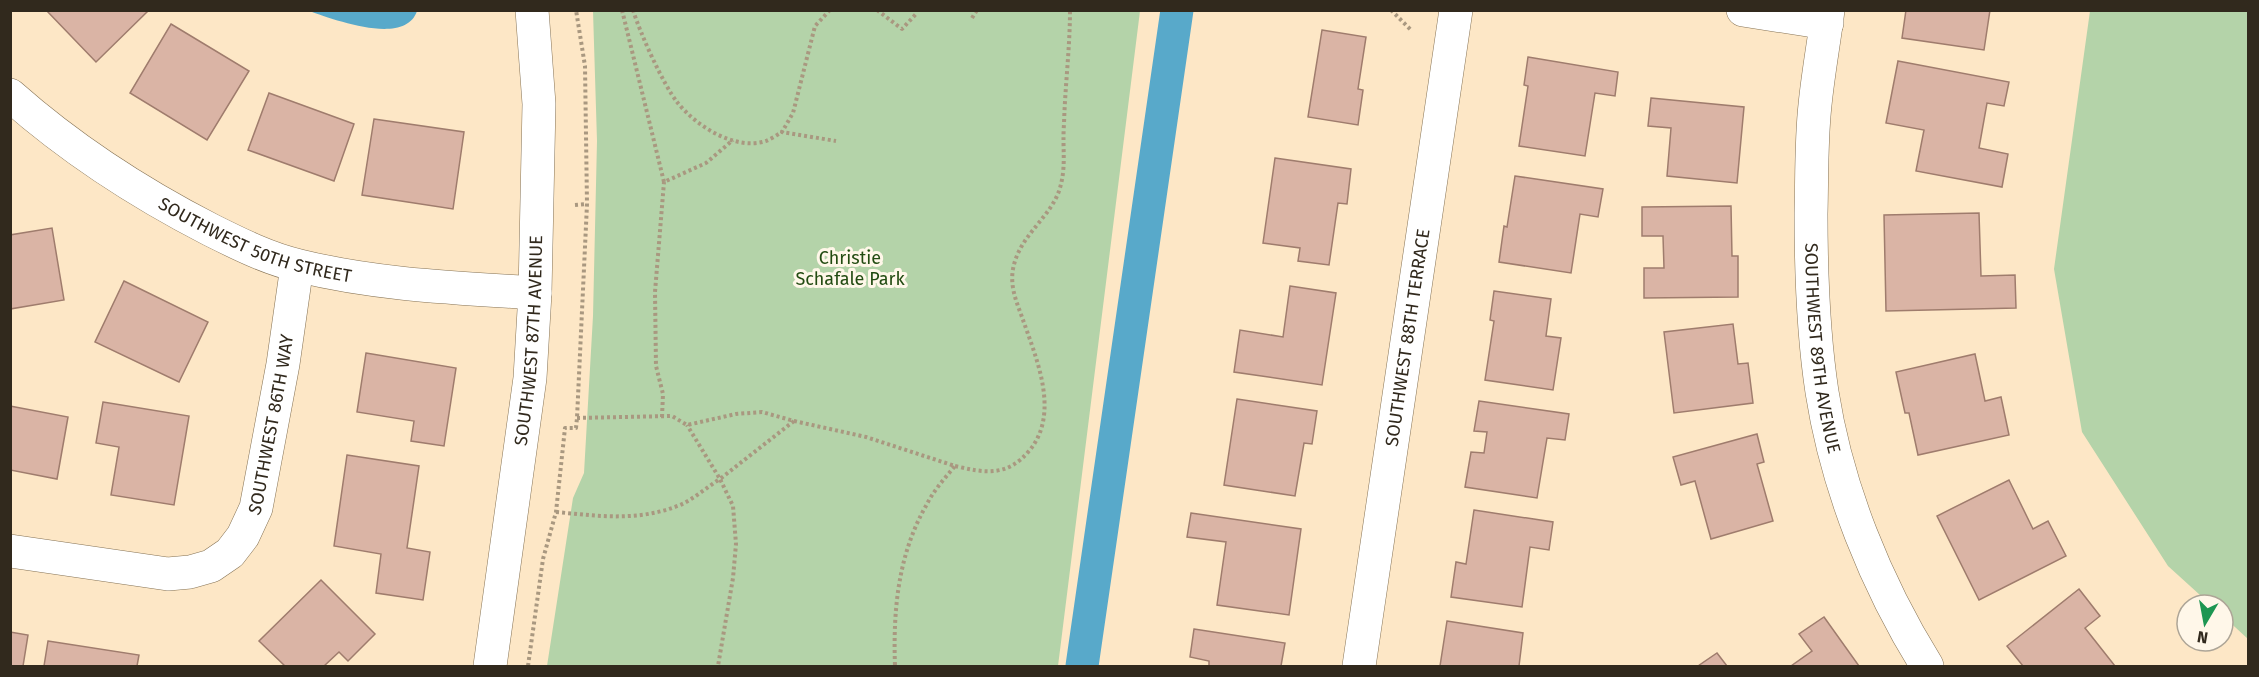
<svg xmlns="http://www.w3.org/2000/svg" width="2259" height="677" font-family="'Fira Sans',sans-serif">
	<rect width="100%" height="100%" fill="#fde7c6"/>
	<g fill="#b4d3a9">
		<polygon points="593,11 1140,11 1058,666 547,666 573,498 584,473 593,316 597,141"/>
		<polygon points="2090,11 2248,11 2248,639 2223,616 2223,605 2211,605 2168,566 2082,432 2054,269"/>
	</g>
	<path fill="#58a9ca" d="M309,11H417C405,47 333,19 309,11Z"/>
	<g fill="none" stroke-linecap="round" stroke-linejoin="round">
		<polyline stroke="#58a9ca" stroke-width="33" points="1082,666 1177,10"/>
	</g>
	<g fill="#dab4a5" stroke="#9f7c6d" stroke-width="1.5">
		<polygon points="46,10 149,10 96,62"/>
		<polygon points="1906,10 1990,10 1984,50 1902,38"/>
		<polygon points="171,24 249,71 207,140 130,93"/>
		<polygon points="1322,30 1366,37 1358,89 1363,90 1358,125 1308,117"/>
		<polygon points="1528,57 1618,72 1615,96 1595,93 1585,156 1519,146 1528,86 1524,85"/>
		<polygon points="1898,61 2009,82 2004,106 1987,103 1979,148 2008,154 2002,187 1916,171 1924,130 1886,123"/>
		<polygon points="269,93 354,124 334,181 248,150"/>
		<polygon points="1651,98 1744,107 1737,183 1667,176 1671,128 1648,126"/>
		<polygon points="374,119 464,132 453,209 362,195"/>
		<polygon points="1275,158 1351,169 1347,204 1338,203 1329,265 1298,261 1300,248 1263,243"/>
		<polygon points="1515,176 1603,189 1598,217 1580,214 1571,273 1499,262 1504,226 1507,227"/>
		<polygon points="1731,206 1732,256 1738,256 1738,297 1644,298 1644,268 1664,268 1663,236 1642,236 1642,207"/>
		<polygon points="1979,213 1981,276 2015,275 2016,308 1886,311 1884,215"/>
		<polygon points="52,228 64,300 10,309 10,235"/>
		<polygon points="124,281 208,322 179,382 95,342"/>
		<polygon points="1290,286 1336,293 1322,385 1234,372 1240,330 1283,337"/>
		<polygon points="1494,291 1551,299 1546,336 1561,338 1553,390 1485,380 1494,321 1490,320"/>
		<polygon points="1733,324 1738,364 1748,363 1753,403 1674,413 1664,332"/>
		<polygon points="366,353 456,368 444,446 411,441 414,421 357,412"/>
		<polygon points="1975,354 1985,401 2001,397 2009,435 1918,455 1909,413 1905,413 1896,372"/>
		<polygon points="1237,399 1317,411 1312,444 1304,443 1295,496 1224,485"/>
		<polygon points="1479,401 1569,414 1565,440 1547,438 1537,498 1465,487 1471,452 1484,453 1487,432 1474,431"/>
		<polygon points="103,402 189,416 174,505 111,495 119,447 96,443"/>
		<polygon points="10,406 68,417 57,479 10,470"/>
		<polygon points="1757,434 1764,462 1757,464 1773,521 1711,539 1695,481 1681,485 1673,457"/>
		<polygon points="347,455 419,466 407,548 430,552 423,600 376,593 381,554 334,546"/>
		<polygon points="2009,480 2033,529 2048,521 2066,556 1979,600 1937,516"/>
		<polygon points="1474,510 1553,522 1549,550 1530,547 1522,607 1451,597 1456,562 1466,564"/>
		<polygon points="1191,513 1301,529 1289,615 1217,605 1226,542 1187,537"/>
		<polygon points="321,580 375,634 348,661 339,652 324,666 285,666 259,641"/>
		<polygon points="2079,589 2100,616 2085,628 2115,666 2023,666 2007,646"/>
		<polygon points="1824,617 1859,666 1791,666 1812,651 1799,634"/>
		<polygon points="1447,621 1523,633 1519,666 1440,666"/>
		<polygon points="1194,629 1285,643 1281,666 1209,666 1209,661 1190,657"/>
		<polygon points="10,632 28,635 23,666 10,666"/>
		<polygon points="48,641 139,655 137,666 44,666"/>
		<polygon points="1717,653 1727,666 1698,666"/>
	</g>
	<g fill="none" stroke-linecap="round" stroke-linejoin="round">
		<g stroke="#867355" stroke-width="34">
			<g id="minor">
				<polyline points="1743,10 1827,23"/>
				<path id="s1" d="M1828,10C1824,42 1818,74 1815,105C1811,141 1812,178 1811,214C1811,273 1813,333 1822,392C1837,488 1876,584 1927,666"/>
				<path id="s2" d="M10,95C71,149 139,193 211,230C239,244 269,259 300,266C377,285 457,288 535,293"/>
				<path id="s3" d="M10,551L168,574L190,572L211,566L230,553L243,536L256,508L283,364L297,266"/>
				<path id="s4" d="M490,666L530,378L535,293L539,104L532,10"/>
				<path id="s5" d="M1359,666L1456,10"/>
			</g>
		</g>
		<g stroke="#a99880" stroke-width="4" stroke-dasharray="3 3" stroke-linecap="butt">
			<polyline points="622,10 664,182 706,163 733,140"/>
			<path d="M633,10C640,33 663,84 677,102C696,126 735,151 766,141C771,139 777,135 782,132"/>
			<polyline points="830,10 815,26 793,113 782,132 836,141"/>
			<polyline points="877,10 902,29 916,14"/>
			<polyline points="1391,10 1411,30"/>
			<polyline points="972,18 977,10"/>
			<polyline points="575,205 587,204"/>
			<polyline points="662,417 663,394 656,366 655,292 664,182"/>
			<polyline points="577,418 672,416 687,425 736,414 762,412 794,421 720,479 687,425"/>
			<path d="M794,421L866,437L955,466C945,478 934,490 927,504C898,554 893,610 895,666"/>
			<path d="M955,466C985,473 1007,477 1029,451C1061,413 1036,358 1022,317C1016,301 1010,286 1013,269C1019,236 1049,219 1059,191C1067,167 1062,149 1064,124C1065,86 1070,48 1070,10"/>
			<path d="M556,512C599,516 638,522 680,505C694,499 707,487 720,479L733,506L736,544L733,578L718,666"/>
			<polyline points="528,666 543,559 556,512 565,428 576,428 577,418 587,204 585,66 576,10"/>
		</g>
		<use href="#minor" stroke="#fff" stroke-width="33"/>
	</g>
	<g text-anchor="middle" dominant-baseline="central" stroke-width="6" stroke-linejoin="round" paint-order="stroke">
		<g font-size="18" fill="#31291d" stroke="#fff7e9">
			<text stroke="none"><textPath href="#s2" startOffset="288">SOUTHWEST 50TH STREET</textPath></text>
			<text stroke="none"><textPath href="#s5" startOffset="332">SOUTHWEST 88TH TERRACE</textPath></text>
			<text stroke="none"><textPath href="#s4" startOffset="328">SOUTHWEST 87TH AVENUE</textPath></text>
			<text stroke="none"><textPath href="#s1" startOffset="340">SOUTHWEST 89TH AVENUE</textPath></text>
			<text stroke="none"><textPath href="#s3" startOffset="364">SOUTHWEST 86TH WAY</textPath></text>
		</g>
		<g font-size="18" fill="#224b11" stroke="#fff7e9">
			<text x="850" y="258">Christie<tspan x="850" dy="21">Schafale Park</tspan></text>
		</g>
	</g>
	<rect width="2259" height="677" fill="none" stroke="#31291d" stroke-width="24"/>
	<g transform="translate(2205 623) rotate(190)"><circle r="28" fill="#fff7e9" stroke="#ada597" stroke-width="1.5"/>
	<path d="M0-4.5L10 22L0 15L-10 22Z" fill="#1d9652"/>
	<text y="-9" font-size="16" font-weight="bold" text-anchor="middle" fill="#31291d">N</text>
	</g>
</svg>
